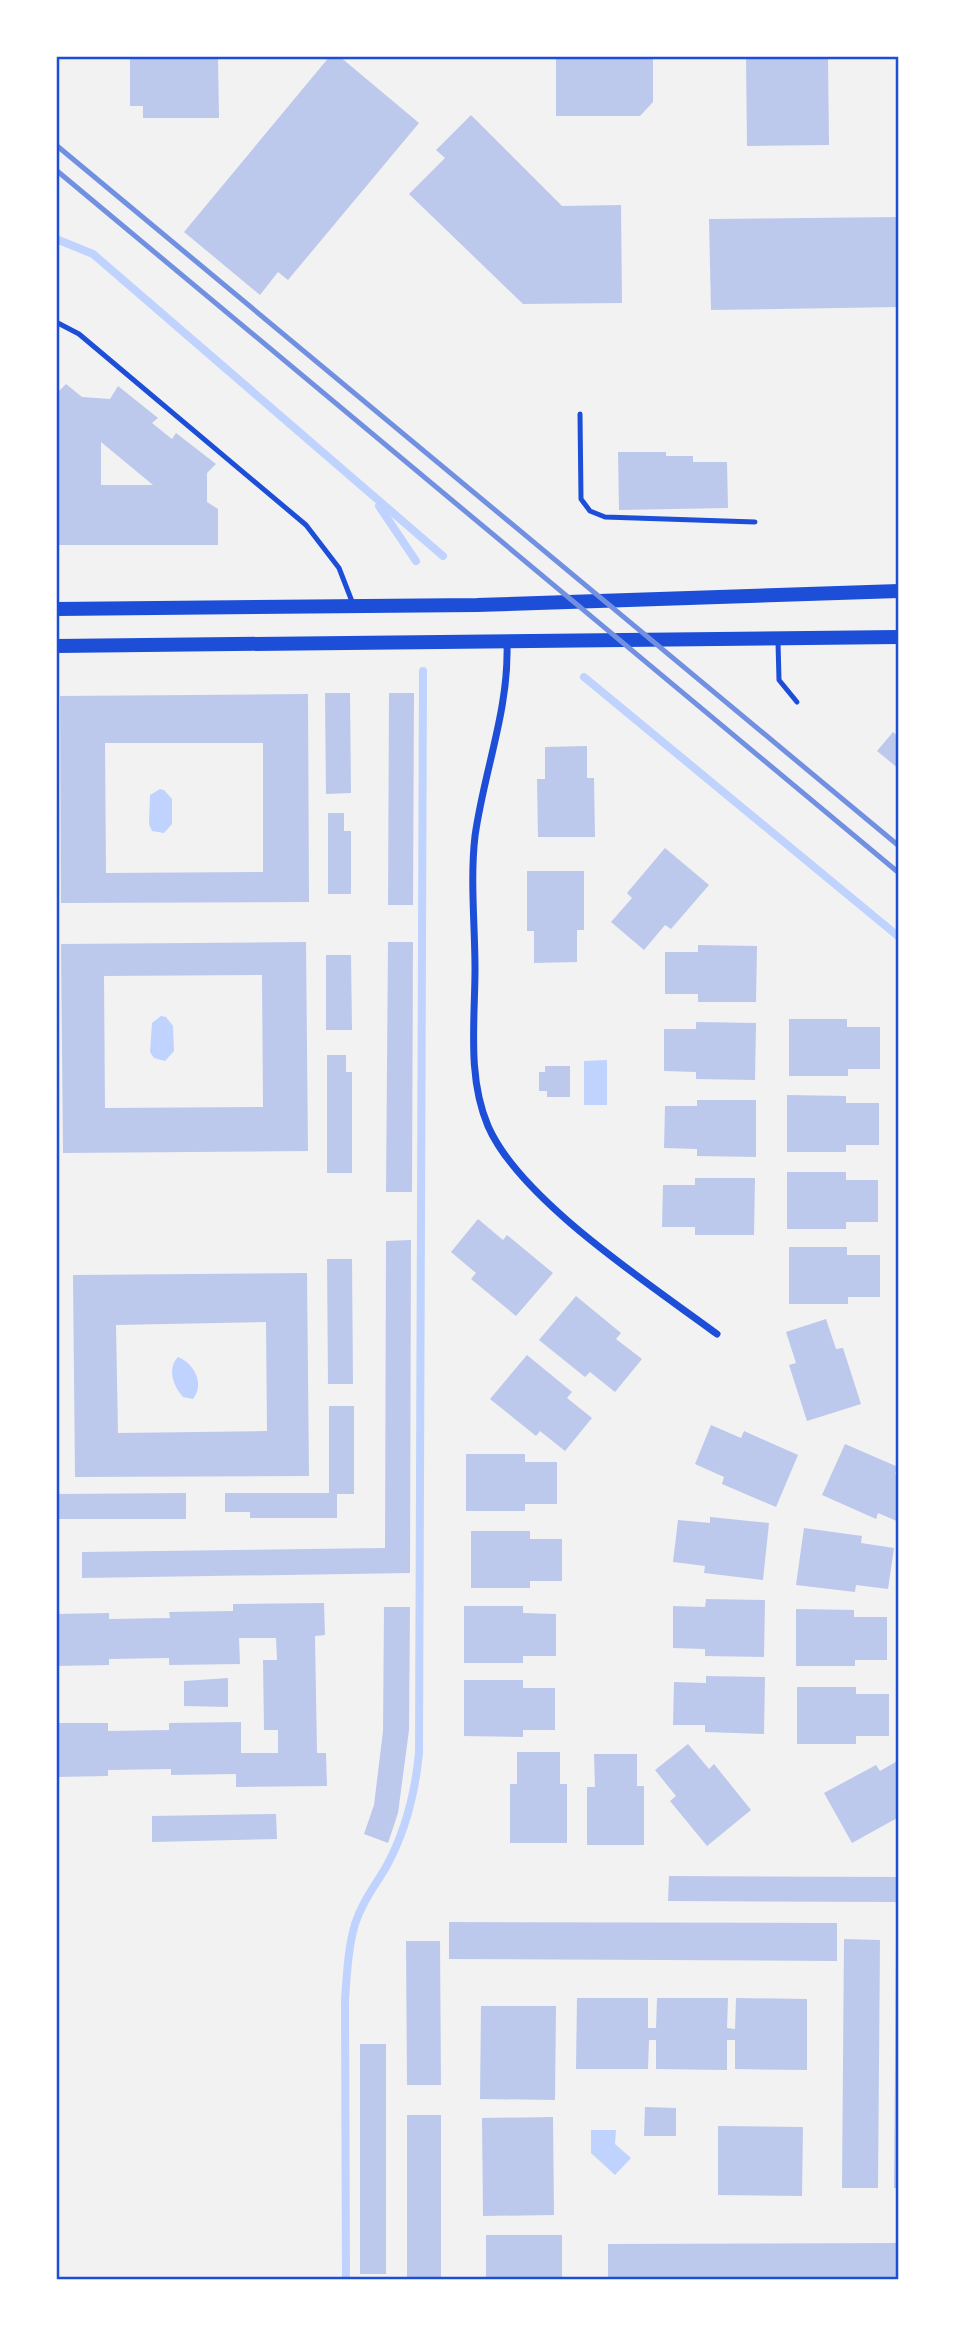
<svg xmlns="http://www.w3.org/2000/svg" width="955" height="2336" font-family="'Open Sans',sans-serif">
	<rect width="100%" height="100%" fill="#f2f2f2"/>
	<g fill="#bfd3fe">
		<polygon points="160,789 164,790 172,799 172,824 164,833 152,831 149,824 150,795"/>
		<polygon points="161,1016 166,1017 173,1026 174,1051 165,1061 154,1058 150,1052 152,1023"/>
		<polygon points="607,1060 607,1105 584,1105 584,1061"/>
		<path d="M178,1357C194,1363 205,1384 193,1399L183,1397C173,1386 167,1368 178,1357Z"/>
		<polygon points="591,2130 616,2130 615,2144 631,2158 615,2175 591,2153"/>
	</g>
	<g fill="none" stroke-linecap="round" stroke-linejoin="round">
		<g stroke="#bfd3fe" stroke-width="8">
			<polyline points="56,239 93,254 443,556"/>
			<polyline points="379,506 416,561"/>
			<polyline points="584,677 899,937"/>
			<path d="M346,2280L345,1999C347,1974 348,1948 355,1924C362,1902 375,1886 386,1867C406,1831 415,1794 419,1753L423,671"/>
		</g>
	</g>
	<g fill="#bdc9ec" fill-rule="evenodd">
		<polygon points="130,56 218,56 219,118 143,118 143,106 130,106"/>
		<polygon points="330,56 339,56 419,123 288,280 278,272 260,295 184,232"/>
		<polygon points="556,56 653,56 653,102 640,116 556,116"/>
		<polygon points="746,56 828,56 829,145 747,146"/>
		<polygon points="471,115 562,206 621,205 622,303 523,304 409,194 445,158 436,150"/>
		<polygon points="899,217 899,307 711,310 709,219"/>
		<path d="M66,384L82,397L110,399L118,386L158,418L152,423L172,439L176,433L216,464L207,473V502L218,509V545H56V394ZM101,442L153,485H101Z"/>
		<polygon points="618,452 666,452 666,456 693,456 693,462 727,462 728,508 619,510"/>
		<polygon points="325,693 350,693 351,793 326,794"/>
		<polygon points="389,693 414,693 413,905 388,905"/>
		<path d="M308,694L309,902L61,903L60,696ZM105,743H263V872L106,873Z"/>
		<polygon points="893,732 899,737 899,769 877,751"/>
		<polygon points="587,746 587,778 594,778 595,837 538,837 537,779 545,779 545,747"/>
		<polygon points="328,813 344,813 344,831 351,831 351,894 328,894"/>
		<polygon points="665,848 709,885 671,929 665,925 644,950 611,922 632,898 627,893"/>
		<polygon points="527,871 584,871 584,930 577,930 577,962 534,963 534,931 527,931"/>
		<path d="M306,942L308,1151L63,1153L61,944ZM262,975L263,1107L105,1108L104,976Z"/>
		<polygon points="388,942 413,942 412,1192 386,1192"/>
		<polygon points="698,945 757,946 756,1002 698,1002 698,994 665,994 665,952 698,952"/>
		<polygon points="326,955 351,955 352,1030 326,1030"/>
		<polygon points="789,1019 847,1019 847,1027 880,1027 880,1069 848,1069 848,1076 789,1076"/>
		<polygon points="696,1022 756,1023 755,1080 696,1079 696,1072 664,1071 664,1029 696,1029"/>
		<polygon points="327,1055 346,1055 346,1072 352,1072 352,1173 327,1173"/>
		<polygon points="545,1066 570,1066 570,1097 547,1097 547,1091 539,1091 539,1072 545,1072"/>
		<polygon points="787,1095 846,1096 846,1103 879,1103 879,1145 846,1145 846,1152 787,1152"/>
		<polygon points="697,1100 756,1100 756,1157 697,1156 697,1149 664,1148 665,1106 697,1106"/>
		<polygon points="787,1172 846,1172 846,1180 878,1180 878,1222 846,1222 846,1229 787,1229"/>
		<polygon points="695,1178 755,1178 754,1235 695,1235 695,1227 662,1227 663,1185 695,1185"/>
		<polygon points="478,1219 503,1240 507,1235 553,1273 516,1316 471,1279 476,1273 451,1252"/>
		<polygon points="411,1240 410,1573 82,1578 82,1552 385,1548 386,1241"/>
		<polygon points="789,1247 847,1247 847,1255 880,1255 880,1297 848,1297 848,1304 789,1304"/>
		<polygon points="327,1259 352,1259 353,1384 328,1384"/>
		<path d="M307,1273L309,1476L75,1477L73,1275ZM266,1322L267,1431L118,1433L116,1325Z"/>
		<polygon points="576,1296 621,1333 616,1339 642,1359 615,1392 590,1372 585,1377 539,1340"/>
		<polygon points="826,1319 836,1349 843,1348 861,1404 807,1421 789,1365 796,1363 786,1332"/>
		<polygon points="527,1355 572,1392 567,1398 592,1418 565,1451 540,1431 536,1436 490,1399"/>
		<polygon points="329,1406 354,1406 354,1494 337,1494 337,1518 250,1518 250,1512 225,1512 225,1493 329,1493"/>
		<polygon points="711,1425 741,1438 744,1431 798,1455 776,1507 722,1484 724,1477 695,1464"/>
		<polygon points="845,1444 898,1467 895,1474 899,1476 899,1522 878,1513 876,1519 822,1495"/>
		<polygon points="466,1454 525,1454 525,1462 557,1462 557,1504 525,1504 525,1511 466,1511"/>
		<polygon points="186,1493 186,1519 56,1519 56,1494"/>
		<polygon points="710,1517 769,1523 763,1580 704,1573 705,1566 673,1562 678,1520 710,1523"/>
		<polygon points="804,1528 862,1536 861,1543 894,1548 888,1589 856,1585 855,1592 796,1585"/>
		<polygon points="471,1531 530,1531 530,1539 562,1539 562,1581 530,1581 530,1588 471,1588"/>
		<polygon points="706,1599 765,1600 764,1657 705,1656 705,1649 673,1648 673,1606 705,1607"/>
		<polygon points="324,1603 325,1635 315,1636 317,1753 326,1753 327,1786 236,1787 236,1774 171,1775 171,1769 108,1770 108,1776 56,1777 56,1723 108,1723 108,1731 169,1730 169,1723 241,1722 241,1753 278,1753 278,1730 264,1730 263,1660 277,1660 276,1638 239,1638 240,1664 169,1665 169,1658 109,1659 109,1665 56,1666 56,1614 109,1613 109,1619 170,1618 169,1612 233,1611 233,1604"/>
		<polygon points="464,1606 523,1606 523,1613 556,1614 556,1656 523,1656 523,1663 464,1663"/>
		<polygon points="384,1607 410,1607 409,1730 398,1813 388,1843 364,1834 374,1805 383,1731"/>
		<polygon points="796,1609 854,1610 854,1617 887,1617 887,1660 855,1660 855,1666 796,1666"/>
		<polygon points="706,1676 765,1677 764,1734 705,1732 705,1725 673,1725 674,1682 706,1683"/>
		<polygon points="228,1678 228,1707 184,1706 184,1681"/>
		<polygon points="464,1680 523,1680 523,1688 555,1688 555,1730 523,1730 523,1737 464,1736"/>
		<polygon points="797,1687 856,1687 856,1694 889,1694 889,1736 856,1736 856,1744 797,1744"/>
		<polygon points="688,1744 709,1769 714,1764 751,1810 707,1846 670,1801 676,1796 655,1770"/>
		<polygon points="517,1752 560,1752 560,1784 567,1784 567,1843 510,1843 510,1784 517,1784"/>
		<polygon points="594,1754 637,1754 637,1786 644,1786 644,1845 587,1845 587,1787 595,1787"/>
		<polygon points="899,1760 899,1817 852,1843 824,1793 876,1765 880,1771"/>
		<polygon points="276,1814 277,1839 152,1842 152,1816"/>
		<polygon points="669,1876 899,1877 899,1902 668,1901"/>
		<polygon points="449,1922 837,1923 837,1961 449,1959"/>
		<polygon points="844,1939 880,1940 878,2188 842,2188"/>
		<polygon points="896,1939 899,1939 899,2188 894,2188"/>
		<polygon points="406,1941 440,1941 441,2085 407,2085"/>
		<polygon points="577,1998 648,1998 648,2028 656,2028 657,1998 728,1998 727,2028 735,2029 736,1998 807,1999 807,2070 735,2069 735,2040 727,2040 727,2070 656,2069 656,2040 649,2040 648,2069 576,2069"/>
		<polygon points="481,2006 556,2006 555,2100 480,2099"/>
		<rect x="360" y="2044" width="26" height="230"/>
		<polygon points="645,2107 676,2108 676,2136 644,2136"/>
		<rect x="407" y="2115" width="34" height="165"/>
		<polygon points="553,2117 554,2215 483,2216 482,2118"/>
		<polygon points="718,2126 803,2127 802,2196 718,2195"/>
		<rect x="486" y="2235" width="76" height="45"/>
		<polygon points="899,2243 899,2280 608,2280 608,2244"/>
	</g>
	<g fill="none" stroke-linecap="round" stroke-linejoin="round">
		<g stroke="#1d4ed8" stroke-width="5">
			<polyline points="56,322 79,334 306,525 339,568 353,604"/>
			<polyline points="580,414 581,499 590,511 605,517 755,522"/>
			<polyline points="778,642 779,680 797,702"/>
		</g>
		<path stroke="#1d4ed8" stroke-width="7" d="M507,644C509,710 484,771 475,836C470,879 475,926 475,969C475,1020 467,1077 488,1126C520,1200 651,1285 717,1334"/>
		<g stroke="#1d4ed8" stroke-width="14">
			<polyline points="56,609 477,605 899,591"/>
			<path d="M56,646C337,644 618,642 899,637"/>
		</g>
		<g stroke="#7290e2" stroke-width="5">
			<polyline points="56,145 899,846"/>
			<polyline points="56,170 899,873"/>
		</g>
	</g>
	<rect width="955" height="2336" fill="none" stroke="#ffffff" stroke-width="116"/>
	<rect x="58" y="58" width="839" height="2220" fill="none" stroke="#1d4ed8" stroke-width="2.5"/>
</svg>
